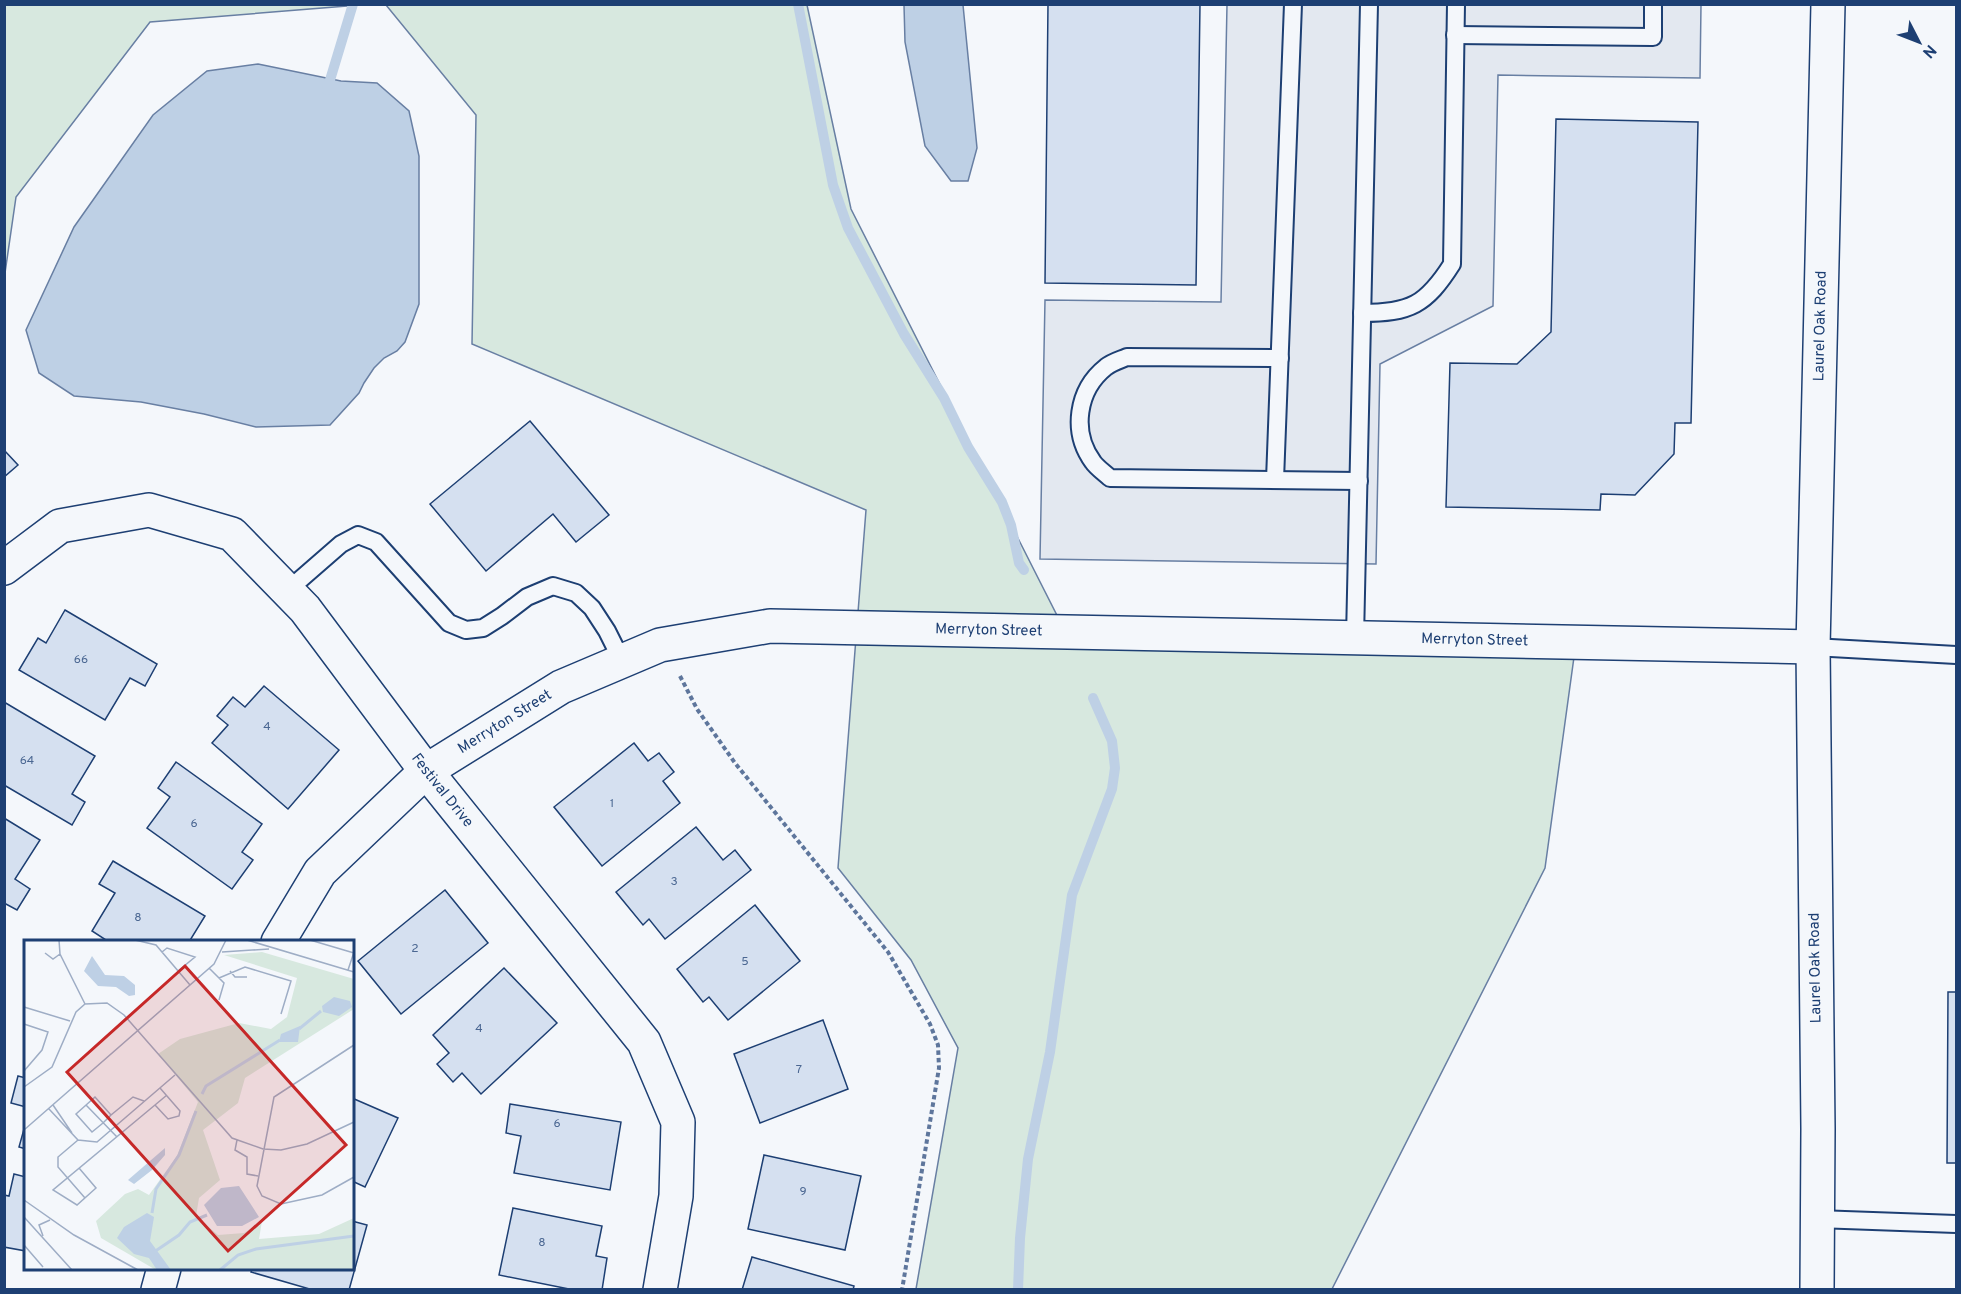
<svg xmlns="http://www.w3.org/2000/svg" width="1961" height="1294" font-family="Overpass,sans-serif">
	<rect width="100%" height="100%" fill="#f4f7fb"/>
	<g fill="#d7e8df" stroke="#687fa3" stroke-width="1.5">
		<polygon points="5,4 359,4 359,5 150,22 16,197 5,273"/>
		<polygon points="386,5 807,5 851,209 1068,637 1574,657 1545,868 1332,1289 916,1289 958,1048 911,960 838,868 866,510 472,344 476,115"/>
	</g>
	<polygon fill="#e3e8f0" stroke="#687fa3" stroke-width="1.5" points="1227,5 1701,5 1700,78 1498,75 1493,306 1380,364 1376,564 1040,559 1045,300 1221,302"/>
	<g fill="#bed0e5" stroke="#687fa3" stroke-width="1.5">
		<polygon points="904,5 963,5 977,148 968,181 951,181 925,146 905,42"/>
		<polygon points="258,64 341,81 377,83 409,111 419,156 419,304 405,342 397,351 384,358 374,368 364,383 359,393 330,425 256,427 204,414 141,402 74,396 39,373 26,330 74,227 153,115 207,71"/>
	</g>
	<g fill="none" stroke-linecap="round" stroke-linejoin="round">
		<g stroke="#bed0e5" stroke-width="10">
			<polyline points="798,4 833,185 848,228 904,334 944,398 968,447 1002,502 1011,525 1019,563 1024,570"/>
			<polyline points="327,90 353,4"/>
			<polyline points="1018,1290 1020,1238 1028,1159 1050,1052 1072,895 1112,789 1115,768 1112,741 1093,698"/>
		</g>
	</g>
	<g fill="#d5e0f0" stroke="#1d3f73" stroke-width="1.5">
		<polygon points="1048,4 1200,4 1196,285 1045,283"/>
		<polygon points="1556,119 1698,122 1691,423 1675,423 1674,454 1635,495 1601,494 1600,510 1446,507 1450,363 1517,364 1551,332"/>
		<polygon points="530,421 609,515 576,542 553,514 486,571 430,504"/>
		<polygon points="4,450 18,465 4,477"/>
		<polygon points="65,610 157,664 145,686 130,678 105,720 19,670 38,638 46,643"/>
		<polygon points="264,686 339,750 288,809 212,743 228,725 217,716 233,697 245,707"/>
		<polygon points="4,702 95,756 72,794 85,802 72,825 4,785"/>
		<polygon points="634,743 648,761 659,753 674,772 663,781 680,803 602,866 554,807"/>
		<polygon points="176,762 262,824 242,852 253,860 232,889 147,828 170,797 158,788"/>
		<polygon points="4,818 40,840 15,879 30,889 17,910 4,903"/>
		<polygon points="696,827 723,860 735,850 751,870 665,939 649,919 643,925 616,892"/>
		<polygon points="113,861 205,916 189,942 109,942 92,931 115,893 99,884"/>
		<polygon points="445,890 488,943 401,1014 358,961"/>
		<polygon points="755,905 800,961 728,1020 709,997 703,1002 677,969"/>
		<polygon points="504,968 557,1023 481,1094 462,1073 453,1082 437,1064 449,1053 433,1035"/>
		<polygon points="1948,992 1956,992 1956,1163 1947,1163"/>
		<polygon points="823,1020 848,1089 760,1123 734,1054"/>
		<polygon points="18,1076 26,1078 26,1107 11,1103"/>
		<polygon points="352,1098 398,1118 365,1187 352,1181"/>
		<polygon points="510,1104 621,1122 610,1190 514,1173 521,1136 506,1133"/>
		<polygon points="26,1122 26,1149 19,1147"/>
		<polygon points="764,1155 861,1176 845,1250 748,1229"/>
		<polygon points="14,1174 26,1177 26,1251 4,1247 4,1195 9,1196"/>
		<polygon points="513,1208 602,1226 596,1256 607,1258 602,1290 574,1290 499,1275"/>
		<polygon points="352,1221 367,1225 349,1290 313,1290 251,1272 252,1268 352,1268"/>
		<polygon points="752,1257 854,1286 853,1290 742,1290"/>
	</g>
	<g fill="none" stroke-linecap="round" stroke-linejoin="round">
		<g stroke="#1d3f73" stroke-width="20">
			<g id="service">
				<polyline points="1455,35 1653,37 1653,4"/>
				<path d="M1362,313C1410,313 1426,305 1452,264L1456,4"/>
				<path d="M1280,358L1127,357C1120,360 1112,362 1106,367C1077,390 1071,432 1093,462C1097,468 1105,473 1110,478L1359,481"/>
				<polyline points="1275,480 1293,4"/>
				<polyline points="287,591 341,544 358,535 376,542 449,623 466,630 483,628 502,616 527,597 553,586 576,593 592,608 607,631 622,661"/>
				<polyline points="1355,638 1369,4"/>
				<polyline points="1813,647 1956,655"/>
				<polyline points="1817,1219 1956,1224"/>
			</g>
		</g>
		<g stroke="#1d3f73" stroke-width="36">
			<g id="minor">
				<path id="s1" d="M4,568L60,526L149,510L232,534L305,609L426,771L644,1042L678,1122L676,1196L660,1290"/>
				<path id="s2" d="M278,942L320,872L426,771L561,687L660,645L770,626L1813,647"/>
				<polyline points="158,1290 164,1268"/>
				<path id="s3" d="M1817,1290L1818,1129L1813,647L1828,4"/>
			</g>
		</g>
		<polyline stroke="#5e769c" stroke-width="4" stroke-dasharray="4.5 3" stroke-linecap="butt" points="680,676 697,709 735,763 888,952 930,1024 938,1045 939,1068 902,1290"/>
		<use href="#service" stroke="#f4f7fb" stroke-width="16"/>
		<use href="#minor" stroke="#f4f7fb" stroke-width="33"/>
	</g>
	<g text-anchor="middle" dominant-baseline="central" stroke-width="4.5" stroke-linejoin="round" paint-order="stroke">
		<g font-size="12" fill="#4b6792">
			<text x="81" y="660">66</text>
			<text x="267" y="727">4</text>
			<text x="27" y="761">64</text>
			<text x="612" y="804">1</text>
			<text x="194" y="824">6</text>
			<text x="674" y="882">3</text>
			<text x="138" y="918">8</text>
			<text x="415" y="949">2</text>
			<text x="745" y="962">5</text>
			<text x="479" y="1029">4</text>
			<text x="799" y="1070">7</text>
			<text x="557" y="1124">6</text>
			<text x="803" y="1192">9</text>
			<text x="542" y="1243">8</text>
		</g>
		<g font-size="15" fill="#1d3f73" stroke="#f4f7fb">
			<text stroke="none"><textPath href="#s3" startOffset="964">Laurel Oak Road</textPath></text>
			<text stroke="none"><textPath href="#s2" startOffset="825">Merryton Street</textPath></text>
			<text stroke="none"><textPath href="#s2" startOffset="1311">Merryton Street</textPath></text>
			<text stroke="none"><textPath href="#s2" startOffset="321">Merryton Street</textPath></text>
			<text stroke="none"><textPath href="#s1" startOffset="579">Festival Drive</textPath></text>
			<text transform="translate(1816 968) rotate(-91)">Laurel Oak Road</text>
		</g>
	</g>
	<g transform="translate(24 940)">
		<rect width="330" height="330" fill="#f4f7fb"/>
		<path d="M238,12L330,39V69L221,138L214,163L179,190L196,240L175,258L172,276L194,295L220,293L238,281L235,299L295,294L330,278V330H132L77,298L72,281L101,254L114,249L125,255L153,216L174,162L134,114L156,99L215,83L247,89L263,77L273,38L200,15Z" fill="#d7e8df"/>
		<path d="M68,16L81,35L100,36L111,45V55L105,56L92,47L74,46L60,31ZM310,57L326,61L328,67L315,76L299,72L298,66ZM276,86L274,102H255L257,94ZM141,208V215L128,230L110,244L104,240ZM215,246L235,277L218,286H193L180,265L197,248ZM123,273L130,277L126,301L147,330H133L125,318L110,314L93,298L100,287Z" fill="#bed0e5"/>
		<path fill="none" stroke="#bed0e5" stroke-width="3" d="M275,89L297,71M178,154L182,146L256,100M128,273L132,249L155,215L172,171M130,312L155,295L166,282L183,275M196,330L214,315L232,309L330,296"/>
		<path fill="none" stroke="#9eadc5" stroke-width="1.5" d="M35,0L36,14L61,64M111,0L132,5L166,45M223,0L330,32M286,0L330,13M138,12L143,8L171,17L154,31M198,12L245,9M21,13L29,19L36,14M185,28L200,43L195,60M324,30L330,12M206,31L211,37H223M195,38L221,27L267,41L257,74M0,67L46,81M0,84L24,92L18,110L0,131M330,105L250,157L233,246L238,256L257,264L298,255L330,237M0,147L28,127L52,72L61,64L83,63L100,75L208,198L239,209L257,210L283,204L330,182M29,165L48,193M62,165L93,197M131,165L144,179L155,176L156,171L136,148M25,169L54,200L73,202L151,135M87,175L71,157L52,174L68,192L79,183L87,175L109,157L120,161M0,190L190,24L202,0M54,200L34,217V227L61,258M213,200L211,210L223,217V234L234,236M55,228L72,248L53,265L29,250L143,155M0,260L50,295L114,330M0,277L48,330M19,296L15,285L26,280M0,305L19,327"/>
		<path fill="#c62828" fill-opacity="0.15" stroke="#c62828" stroke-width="3" d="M161,26L322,205L204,311L43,132Z"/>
		<rect width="330" height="330" fill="none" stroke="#1d3f73" stroke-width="3"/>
	</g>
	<rect width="1961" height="1294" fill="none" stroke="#1d3f73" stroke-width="12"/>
	<g transform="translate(1919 42) rotate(132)" stroke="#f4f7fb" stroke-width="4.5" paint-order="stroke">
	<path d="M0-4.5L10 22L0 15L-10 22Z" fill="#1d3f73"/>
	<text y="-9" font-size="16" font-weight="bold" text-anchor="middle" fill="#1d3f73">N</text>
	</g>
</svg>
